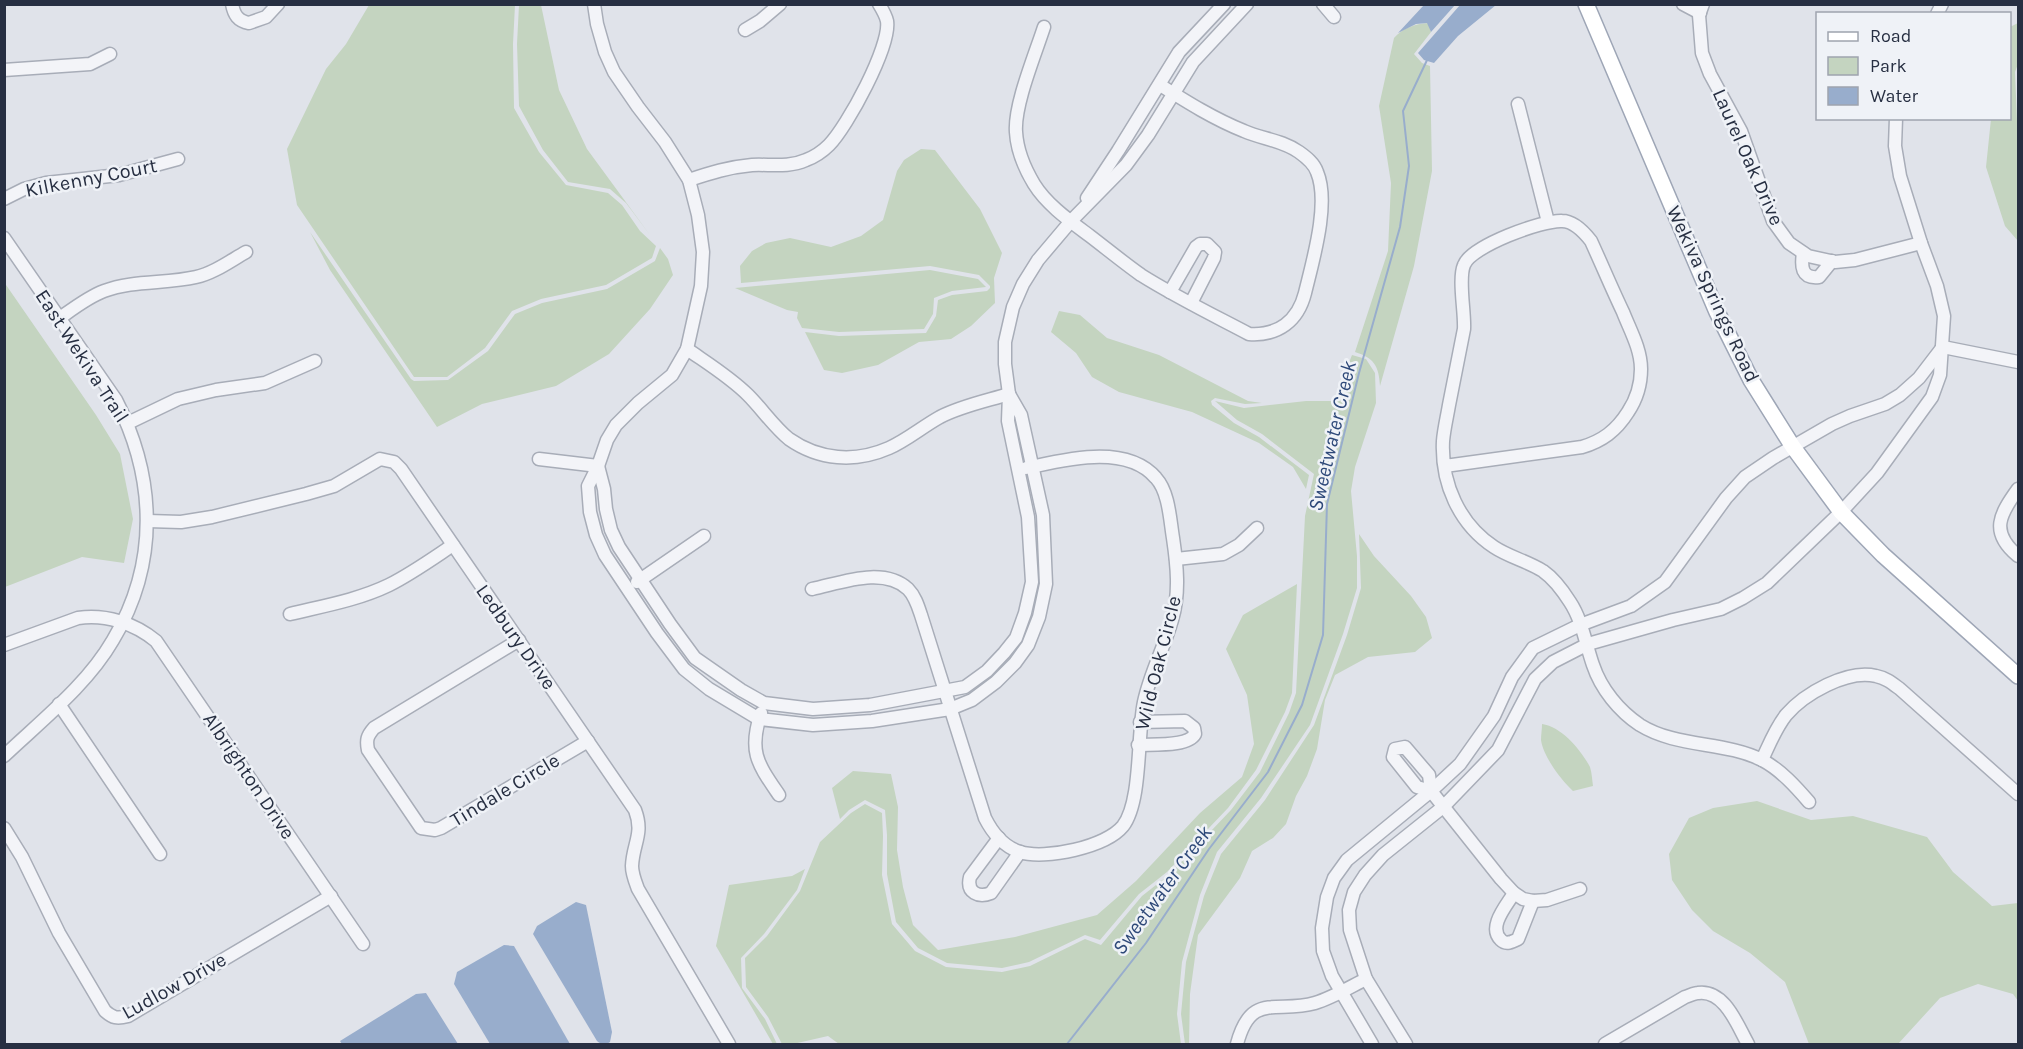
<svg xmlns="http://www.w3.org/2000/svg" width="2023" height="1049" font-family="Karla,sans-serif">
	<rect width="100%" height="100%" fill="#e0e3ea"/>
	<g fill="#c4d4c0">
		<polygon points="369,5 515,5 513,44 514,108 539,152 566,185 608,193 622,205 640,231 656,246 652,258 606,285 541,299 512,311 485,348 447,377 414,377 297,205 287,149 326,69 346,44"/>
		<polygon points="519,5 541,5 559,90 587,149 650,235 626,203 610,189 568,182 543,150 519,106 517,44"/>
		<path d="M1428,23L1431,32L1414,54L1422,63L1430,66L1432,171L1414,266L1380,386C1379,366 1374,358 1355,352L1388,251L1391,183L1379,106L1394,38C1403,28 1415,24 1428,23Z"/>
		<polygon points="2018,23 2018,64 2015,72 2018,145 2018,241 2005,226 1986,167 1991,119 2010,118 2010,27"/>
		<polygon points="921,149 935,150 980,209 1002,253 994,278 995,303 971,326 951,339 919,342 878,365 842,373 824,370 805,332 839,336 926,333 936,316 938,300 952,295 987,291 990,288 990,286 979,275 930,266 741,283 740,266 752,251 766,243 790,238 831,247 861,236 883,220 897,171 904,160"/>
		<polygon points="310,232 411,379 414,381 448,380 488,351 515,314 542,303 607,289 655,261 660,248 668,259 673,275 650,309 609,354 556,386 482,404 437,427 330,270"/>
		<polygon points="930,270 978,279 986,287 952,291 934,298 933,314 924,329 839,332 802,328 797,318 798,312 787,310 735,288"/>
		<polygon points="4,282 96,415 120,454 133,519 124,563 82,557 5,587"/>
		<polygon points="1059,311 1080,315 1107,338 1159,355 1248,401 1262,403 1245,404 1215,398 1211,401 1212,405 1234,423 1259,437 1309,475 1306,489 1293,467 1259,443 1192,412 1119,392 1092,377 1076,353 1051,332"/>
		<polygon points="1352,355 1366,359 1375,373 1376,403 1355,467 1351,491 1357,556 1357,588 1343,634 1310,725 1261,798 1217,852 1200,895 1182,962 1177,1014 1181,1044 839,1044 828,1036 793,1044 782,1044 768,1017 746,987 745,958 767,936 800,891 820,842 851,813 865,804 882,813 883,836 882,875 892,924 915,951 946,967 1002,972 1030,966 1085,939 1101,945 1142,896 1170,874 1231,810 1260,772 1289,713 1296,693 1305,516 1314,474 1262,434 1237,420 1215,401 1244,408 1306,401 1334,401"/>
		<polygon points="1359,534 1374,556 1411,596 1426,617 1432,638 1415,652 1368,657 1335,675 1325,700 1317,749 1307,776 1296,796 1286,824 1273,838 1252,851 1240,878 1198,935 1190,994 1189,1044 1185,1044 1181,1014 1186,962 1204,896 1221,854 1265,800 1314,725 1347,635 1361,588"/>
		<polygon points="1297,584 1292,693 1285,712 1256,770 1228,808 1167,872 1139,894 1100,940 1085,935 1029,962 1002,968 947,963 918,948 896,922 887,874 887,835 885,810 865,800 849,810 840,819 832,788 853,771 891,774 898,807 897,850 903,887 913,925 938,950 1015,937 1097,915 1136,881 1200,813 1242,777 1254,744 1247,695 1226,649 1243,615"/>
		<path d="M1542,724C1562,727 1581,750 1590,767C1592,773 1592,780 1593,786L1573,791C1561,780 1543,756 1541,740C1541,735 1542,729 1542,724Z"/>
		<polygon points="1757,801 1811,820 1853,816 1927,837 1953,872 1992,906 2018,903 2018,1001 2013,994 1978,984 1940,998 1898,1044 1809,1044 1785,982 1750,953 1713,931 1692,910 1672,880 1669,854 1689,818 1713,808"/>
		<polygon points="805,869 797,890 764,934 741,958 742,988 765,1019 777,1044 773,1044 716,946 729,885 792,876"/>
	</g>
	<g fill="#98adcc">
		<polygon points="1424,5 1455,5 1431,32 1427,23 1416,24 1398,33"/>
		<polygon points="1460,5 1496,5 1458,36 1434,63 1424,60 1418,53"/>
		<path d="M576,902L586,905L612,1032L610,1042C605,1045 602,1045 597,1041L533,934L537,926Z"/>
		<polygon points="504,945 514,946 570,1044 490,1044 454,984 457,972"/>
		<polygon points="426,993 458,1044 342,1044 340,1041 416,994"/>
	</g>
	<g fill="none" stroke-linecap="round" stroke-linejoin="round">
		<polyline stroke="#98adcc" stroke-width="2" points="1067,1044 1146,943 1209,849 1268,772 1302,705 1323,635 1327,504 1359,373 1400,227 1409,166 1403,111 1428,58"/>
		<g stroke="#a8adb8" stroke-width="15">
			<g id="minor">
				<path d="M232,4C234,15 238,21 249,23L266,17L278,4"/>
				<polyline points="594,4 597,24 605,52 614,72 638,107 665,142 689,180 698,215 703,252 701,286 687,349 672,375 638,403 616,425 607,440 598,466 588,486 590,512 596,535 605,555 657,633 684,669 709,689 759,719 813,725 872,721 950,709 972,700 996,682 1015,663 1028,645 1039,617 1046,584 1043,515 1021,415 1009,394"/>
				<polyline points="1323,4 1334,17"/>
				<polyline points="1683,4 1700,13"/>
				<polyline points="1703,4 1699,15 1702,53 1710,74 1741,131 1773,221 1789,243 1808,256 1835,262 1855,260 1921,243"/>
				<polyline points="1937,14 1942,4"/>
				<path d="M1044,27C1035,55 1014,105 1016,132C1017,150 1025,169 1034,184C1047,205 1070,221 1090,236C1107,249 1124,263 1141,275C1176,297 1213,315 1249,334C1278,336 1298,321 1305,293C1313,260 1330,203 1317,172C1314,163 1306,157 1299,152C1282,140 1262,139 1244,131C1214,119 1187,102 1160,85"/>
				<polyline points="745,30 760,21 780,4"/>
				<polyline points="4,70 90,64 110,54"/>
				<polyline points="1518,104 1548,222"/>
				<path d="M689,180C710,173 729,167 752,165C770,164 788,168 806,160C814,157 823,151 829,145C847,127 891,46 887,21C886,16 882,9 879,4"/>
				<polyline points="1087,198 1118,151 1179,52 1224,4"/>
				<polyline points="4,199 24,189 46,183 119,175 178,159"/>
				<path d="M4,238L116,400C156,478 159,563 113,640C87,685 42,720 4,756"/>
				<path d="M1803,253C1801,266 1801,279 1819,277L1832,261"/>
				<polyline points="1170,292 1196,247 1200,244 1207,244 1215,252 1214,258 1191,303"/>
				<path d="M60,318C74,308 88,297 104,291C133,280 166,284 196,277C214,273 230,261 246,252"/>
				<polyline points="1943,347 2018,362"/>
				<path d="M687,349C707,363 730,377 748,395C762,409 774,427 789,439C819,460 855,463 889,448C907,440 922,427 940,417C961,406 986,401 1009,394"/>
				<polyline points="128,423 178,399 216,390 265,383 315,361"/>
				<polyline points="539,459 598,466"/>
				<polyline points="598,466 604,489 606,509 611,530 619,547 670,624 695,658 741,690 764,703 813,709 870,705 965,687 987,671 1004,653 1016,638 1025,613 1032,582 1028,517 1008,421 1009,394 1005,364 1005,342 1013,307 1023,284 1038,260 1071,221 1126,165 1148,135 1193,62 1247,4"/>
				<path d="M1445,466L1582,447C1602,441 1616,431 1628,412C1636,400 1641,384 1641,369C1641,349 1630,330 1623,312C1612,289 1602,265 1591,241C1584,232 1574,221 1562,221C1542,220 1471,246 1464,265C1458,279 1465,312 1464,329C1459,355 1454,380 1449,405C1447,417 1444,429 1443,441C1441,483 1459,524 1494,547C1509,557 1527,561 1543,571C1553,578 1563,591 1570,602C1582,620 1586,645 1593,665C1601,689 1619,711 1640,725C1677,748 1724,741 1762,760C1781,770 1796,787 1809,802"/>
				<path d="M2018,489C2000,514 1989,532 2018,556"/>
				<path d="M148,521L181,522L212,517L306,494L334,486L380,459L394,462L401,469L635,810C644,834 633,843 632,866C632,874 635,881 638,889L729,1044"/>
				<polyline points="1176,559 1223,554 1239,545 1257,528"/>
				<polyline points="637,582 704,536"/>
				<path d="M812,589C841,583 883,566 908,589C915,596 918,606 921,615L985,818C992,832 1004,847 1020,852C1045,860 1106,847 1123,826C1142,801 1137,735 1144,702C1150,673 1164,648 1172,620C1180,593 1177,565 1173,538C1170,520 1169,492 1156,478C1126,443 1064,460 1026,468"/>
				<path d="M290,614C323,606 358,600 389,585C411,574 432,559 453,545"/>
				<path d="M519,640L374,728C367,736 366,740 368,750L421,828L435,830L441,828L588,741"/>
				<path d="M4,645L78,618C106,614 134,623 156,641L363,944"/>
				<polyline points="59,704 160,854"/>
				<path d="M761,713C748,752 758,764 779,795"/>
				<path d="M1138,745C1153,744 1188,747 1195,734L1194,728L1185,721L1140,722"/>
				<path d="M1762,760C1769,745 1775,729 1786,715C1804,694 1847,669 1876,676C1886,678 1892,683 1900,689L2018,794"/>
				<polyline points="1431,791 1417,787 1393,757 1395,749 1405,747 1429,775 1431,791 1501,879 1514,893 1523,899 1533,901 1547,900 1580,889"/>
				<path d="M4,828L22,857L59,933L105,1011C113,1018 117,1019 128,1016L331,896"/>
				<path d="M999,838L970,877C966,893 979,898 991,893L1020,852"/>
				<path d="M1514,893C1507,905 1487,927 1501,940C1506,945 1512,942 1518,939L1533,901"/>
				<path d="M1237,1044C1251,991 1277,1014 1315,1003C1332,998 1350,987 1366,979"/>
				<polyline points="1372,1044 1332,976 1323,951 1322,928 1327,897 1334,878 1347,860 1431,791 1460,764 1494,716 1512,677 1533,648 1580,625 1631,606 1665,582 1726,498 1745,477 1773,458 1832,424 1850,416 1885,404 1900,395 1919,378 1942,348"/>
				<polyline points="1406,1044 1366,979 1350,930 1349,910 1354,892 1365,875 1383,855 1443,807 1498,750 1535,679 1553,662 1588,644 1673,620 1721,609 1743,598 1767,583 1841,512 1877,473 1932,397 1940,375 1944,316 1937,286 1921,243 1900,176 1895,146 1896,118"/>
				<path d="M1605,1044L1685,997C1689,996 1694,993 1698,993C1725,989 1738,1027 1748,1044"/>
			</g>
		</g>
		<g stroke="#9ea6b6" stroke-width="18">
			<polyline id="major" points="1586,4 1717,312 1751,380 1793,447 1841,512 1883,555 2018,676"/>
		</g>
		<use href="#minor" stroke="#f3f4f8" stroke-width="12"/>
		<use href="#major" stroke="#fff" stroke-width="15"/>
	</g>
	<g text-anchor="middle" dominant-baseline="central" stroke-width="5" stroke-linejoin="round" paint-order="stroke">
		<g font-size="20" fill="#272f42" stroke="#eff2f7">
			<text transform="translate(1748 157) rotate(66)">Laurel Oak Drive</text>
			<text transform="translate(91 178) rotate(-11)">Kilkenny Court</text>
			<text transform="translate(1713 294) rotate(65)">Wekiva Springs Road</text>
			<text transform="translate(82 356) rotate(57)">East Wekiva Trail</text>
			<text transform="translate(516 637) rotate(55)">Ledbury Drive</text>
			<text transform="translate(1158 663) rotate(-76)">Wild Oak Circle</text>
			<text transform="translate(249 776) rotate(56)">Albrighton Drive</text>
			<text transform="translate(505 790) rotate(-31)">Tindale Circle</text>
			<text transform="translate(174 986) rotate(-29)">Ludlow Drive</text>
		</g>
		<g font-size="21" font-style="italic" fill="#2e4979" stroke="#eff2f7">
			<text transform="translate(1332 436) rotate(-77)">Sweetwater Creek</text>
			<text transform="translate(1162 890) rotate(-54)">Sweetwater Creek</text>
		</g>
	</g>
	<rect width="2023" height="1049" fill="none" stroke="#272f42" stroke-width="12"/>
	<rect x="1816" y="12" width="195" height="108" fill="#eff2f7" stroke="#9fa4af" stroke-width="1.5"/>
	<rect x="1828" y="32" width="30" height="9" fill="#ffffff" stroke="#9fa4af" stroke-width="1.5"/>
	<text x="1870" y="42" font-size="18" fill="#272f42">Road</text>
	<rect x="1828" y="57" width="30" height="18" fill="#c4d4c0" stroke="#9fa4af" stroke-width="1.5"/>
	<text x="1870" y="72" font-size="18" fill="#272f42">Park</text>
	<rect x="1828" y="87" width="30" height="18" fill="#98adcc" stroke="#9fa4af" stroke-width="1.5"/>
	<text x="1870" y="102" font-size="18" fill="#272f42">Water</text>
</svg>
